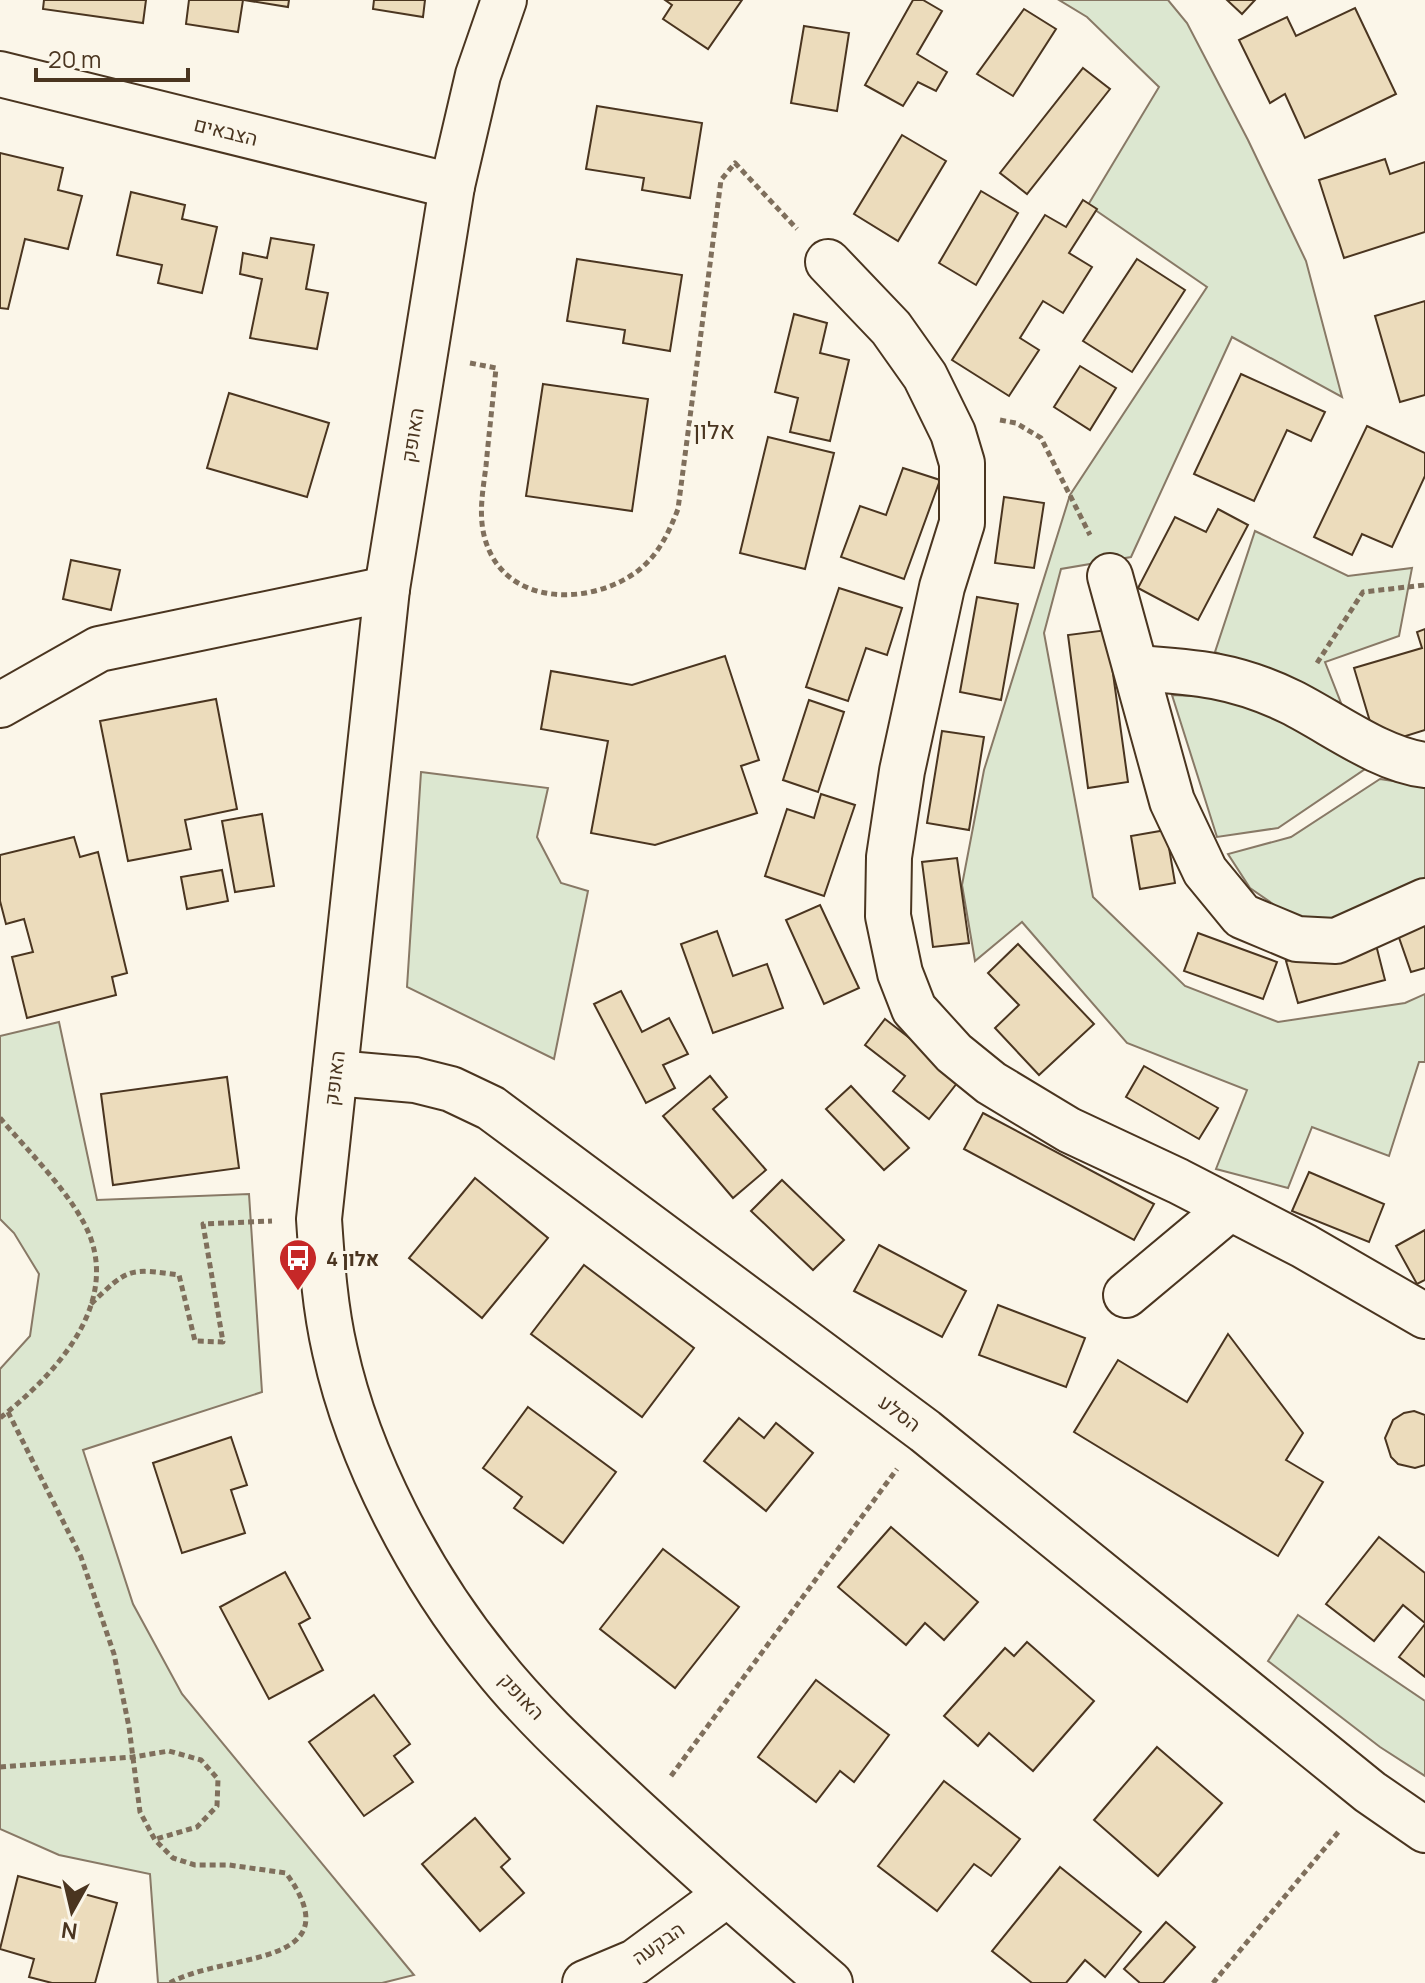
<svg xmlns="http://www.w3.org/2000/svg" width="1425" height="1983" font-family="Manrope,Heebo,sans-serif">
	<rect width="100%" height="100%" fill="#fbf6e9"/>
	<g fill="#dce7d0" stroke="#887966" stroke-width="2">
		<polygon points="1059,0 1168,0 1187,23 1248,140 1306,261 1342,397 1232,337 1131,557 1061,569 1044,633 1093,897 1185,986 1278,1022 1405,1003 1425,994 1425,1062 1419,1062 1389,1156 1312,1127 1288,1188 1216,1169 1247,1090 1127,1043 1022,922 975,961 962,885 984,770 1070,495 1207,287 1088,205 1159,87 1087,17"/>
		<polygon points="1255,531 1348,576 1412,568 1399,636 1325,662 1341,703 1215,652"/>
		<polygon points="1172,695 1214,697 1278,717 1368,767 1278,828 1217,837"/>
		<polygon points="421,772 548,788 537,837 561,883 588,891 554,1059 407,987"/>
		<polygon points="1380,779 1425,786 1425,896 1334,923 1289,915 1250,888 1228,854 1291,837"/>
		<polygon points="59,1022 97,1200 249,1194 262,1392 83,1450 133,1604 182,1694 414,1975 382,1983 158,1983 150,1874 59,1855 0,1829 0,1369 30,1336 39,1274 14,1233 0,1219 0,1036"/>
		<polygon points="1298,1615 1425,1701 1425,1776 1380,1747 1268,1661"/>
	</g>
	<g fill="#ecdcbc" stroke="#4a3520" stroke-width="2">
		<polygon points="44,0 146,0 143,23 43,9"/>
		<polygon points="189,0 243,0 238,32 186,24"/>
		<polygon points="244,0 289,0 288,7"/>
		<polygon points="374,0 425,0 423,17 373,9"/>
		<polygon points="665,0 742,0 708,49 663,19 672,5"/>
		<polygon points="913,0 923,0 942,11 917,54 947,72 936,91 918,82 903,106 865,85"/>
		<polygon points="1227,0 1255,0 1242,14"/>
		<polygon points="1355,8 1396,94 1305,138 1285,94 1270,103 1239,40 1287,17 1296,36"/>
		<polygon points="1024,9 1056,29 1013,96 977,74"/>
		<polygon points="804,26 849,33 837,111 791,103"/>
		<polygon points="1083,68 1110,89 1027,194 1000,173"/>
		<polygon points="597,106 702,123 690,198 642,190 644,178 586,169"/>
		<polygon points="902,135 946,161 898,241 854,214"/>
		<polygon points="0,153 63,168 58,190 82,196 68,249 25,239 8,309 0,308"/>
		<polygon points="1385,159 1390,174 1425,162 1425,232 1344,258 1319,180"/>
		<polygon points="981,191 1018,213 976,285 939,263"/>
		<polygon points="131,192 185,205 182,219 217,227 202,293 158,283 162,265 117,255"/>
		<polygon points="1083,200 1097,209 1069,253 1092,267 1063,313 1043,301 1020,338 1039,350 1009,396 952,360 1045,215 1066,227"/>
		<polygon points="271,238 314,245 306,289 328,293 317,349 250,338 262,279 240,274 243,253 267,258"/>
		<polygon points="577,259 682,275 670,351 623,343 625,330 567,321"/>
		<polygon points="1137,259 1185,290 1132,372 1083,341"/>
		<polygon points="1425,301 1425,395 1400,402 1375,316"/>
		<polygon points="794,314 827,323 820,353 849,360 830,441 790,432 798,398 775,392"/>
		<polygon points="1080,366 1116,388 1090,430 1054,407"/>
		<polygon points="1241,374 1325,412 1311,441 1287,430 1254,501 1194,474"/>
		<polygon points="543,384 648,399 632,511 526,496"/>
		<polygon points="229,393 329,423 307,497 207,468"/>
		<polygon points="1367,426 1425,453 1425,476 1392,547 1362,534 1352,555 1314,537"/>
		<polygon points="768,437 834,453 805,569 740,553"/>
		<polygon points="903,468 940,480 904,579 841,557 860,506 886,515"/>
		<polygon points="1004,497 1044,503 1034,568 995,563"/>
		<polygon points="1218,509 1248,525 1198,620 1138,588 1175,517 1206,532"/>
		<polygon points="71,560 120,570 111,610 63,599"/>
		<polygon points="839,588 902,608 887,655 866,648 848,701 806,687"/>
		<polygon points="977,597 1018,604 1001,700 960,692"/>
		<polygon points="1425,629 1425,730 1377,745 1354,668 1422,648 1417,632"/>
		<polygon points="1107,630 1128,782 1088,788 1068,635"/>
		<polygon points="725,656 759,760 741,766 757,813 655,845 591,833 608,741 541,729 551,671 632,685"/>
		<polygon points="216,699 237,809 185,820 191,849 128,861 100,721"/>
		<polygon points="809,700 844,712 818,792 783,780"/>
		<polygon points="942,731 984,737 969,830 927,823"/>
		<polygon points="821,794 855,805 824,896 765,876 787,809 814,818"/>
		<polygon points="262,814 274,886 235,892 222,821"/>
		<polygon points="1166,830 1175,883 1140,889 1131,836"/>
		<polygon points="74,837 80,857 98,852 127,973 112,977 116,995 27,1018 12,957 33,952 24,919 6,924 0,901 0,855"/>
		<polygon points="957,858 969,943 933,947 922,862"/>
		<polygon points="222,870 228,901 187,909 181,877"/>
		<polygon points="820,905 859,988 824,1004 786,920"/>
		<polygon points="1425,919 1425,968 1411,972 1396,929"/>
		<polygon points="717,931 733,976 767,964 783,1008 713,1033 681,944"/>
		<polygon points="1198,933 1277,962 1263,999 1184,971"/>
		<polygon points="1374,937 1385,980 1298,1003 1286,961"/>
		<polygon points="1018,944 1094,1024 1039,1075 995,1028 1019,1005 988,973"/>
		<polygon points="621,991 642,1032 669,1018 688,1054 663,1065 675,1088 646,1103 594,1004"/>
		<polygon points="885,1019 961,1078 929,1119 893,1091 905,1076 865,1045"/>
		<polygon points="1144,1066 1218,1108 1199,1139 1126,1097"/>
		<polygon points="710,1076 727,1097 713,1109 766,1170 733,1198 663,1116"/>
		<polygon points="227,1077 239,1168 113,1185 101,1094"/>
		<polygon points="851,1086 909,1148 884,1170 826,1109"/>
		<polygon points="983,1113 1154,1204 1134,1240 964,1149"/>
		<polygon points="1309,1172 1384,1204 1369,1242 1292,1211"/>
		<polygon points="475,1178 548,1238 482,1318 409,1258"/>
		<polygon points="782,1180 844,1240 813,1270 751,1211"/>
		<polygon points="1425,1230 1425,1280 1417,1284 1396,1246"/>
		<polygon points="879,1245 966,1291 942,1337 854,1291"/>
		<polygon points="584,1265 694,1348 642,1417 531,1334"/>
		<polygon points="998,1305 1085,1338 1066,1387 979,1355"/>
		<polygon points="1228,1334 1303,1433 1286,1460 1323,1482 1278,1556 1074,1432 1118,1360 1187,1402"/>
		<polygon points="528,1407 616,1472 563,1543 514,1508 522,1497 483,1468"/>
		<polygon points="1414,1411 1425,1415 1425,1465 1415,1468 1398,1464 1391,1457 1385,1438 1393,1420 1404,1413"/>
		<polygon points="739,1418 764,1438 776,1423 813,1453 766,1511 704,1461"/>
		<polygon points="231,1437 247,1485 231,1490 245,1533 182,1553 153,1463"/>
		<polygon points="891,1527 978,1602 944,1640 925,1623 906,1645 838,1587"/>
		<polygon points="1379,1537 1425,1573 1425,1623 1403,1605 1374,1641 1326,1604"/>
		<polygon points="663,1549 739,1607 675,1688 600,1629"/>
		<polygon points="285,1572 310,1618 299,1624 323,1670 269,1699 220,1607"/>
		<polygon points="1425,1624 1425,1677 1399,1657"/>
		<polygon points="1027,1642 1094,1701 1033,1771 989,1733 978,1746 944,1716 1005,1648 1014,1656"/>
		<polygon points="816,1680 889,1735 854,1782 840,1771 816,1802 758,1757"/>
		<polygon points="374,1695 410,1744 394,1756 413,1782 364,1816 309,1742"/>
		<polygon points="1157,1747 1222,1803 1158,1876 1094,1820"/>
		<polygon points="944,1781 1020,1839 991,1876 974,1864 937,1911 878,1866"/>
		<polygon points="475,1818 510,1859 501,1867 524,1893 480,1931 422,1864"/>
		<polygon points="1060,1867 1141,1932 1105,1977 1085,1960 1066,1983 1032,1983 992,1951"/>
		<polygon points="18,1876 117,1903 95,1983 52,1983 29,1977 34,1959 0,1949"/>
		<polygon points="1166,1922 1195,1947 1163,1983 1140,1983 1124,1969"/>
	</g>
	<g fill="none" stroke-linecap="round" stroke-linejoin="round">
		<g stroke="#4a3520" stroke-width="48">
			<g id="minor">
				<path d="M504,0L478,75L452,186L387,589L319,1219C322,1264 325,1308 335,1351C359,1460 421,1577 491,1663C532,1715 583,1761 631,1806C696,1866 762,1925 830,1983"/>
				<polyline points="0,74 452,186"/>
				<polyline points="828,262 891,328 925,376 953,433 962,463 962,523 942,587 902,771 889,857 888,916 900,973 914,1009 954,1053 991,1083 1069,1130 1178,1181 1304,1246 1425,1316"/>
				<polyline points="1110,576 1172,801 1205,871 1242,916 1297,939 1336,941 1425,901"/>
				<path d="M1136,668C1196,672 1236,675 1291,702C1333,723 1379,759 1425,765"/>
				<polyline points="0,705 99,649 387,589"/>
				<polyline points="335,1073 415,1080 451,1089 491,1108 925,1431 1370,1792 1425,1830"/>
				<polyline points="1126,1295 1230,1208"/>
				<polyline points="585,1983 635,1962 726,1895"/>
			</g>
		</g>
		<g stroke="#7f6f5c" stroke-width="5" stroke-dasharray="6 4" stroke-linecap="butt">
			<path d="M470,363L496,368C493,400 489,433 486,466C483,490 478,515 485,539C504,607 591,607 639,570C659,554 669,532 678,509L721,180L735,163L797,229"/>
			<polyline points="1000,420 1016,423 1041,438 1090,535"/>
			<polyline points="1317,663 1363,592 1425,585"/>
			<path d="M0,1118C28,1151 77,1199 91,1239C116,1311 51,1378 0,1418"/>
			<path d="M91,1304C128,1268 129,1268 179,1275L195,1341L223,1342L203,1224L272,1221"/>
			<path d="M8,1412L81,1557L114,1654L129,1727L140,1812L155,1840L173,1858L195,1865H229L286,1873C356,1969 223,1952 170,1983"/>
			<polyline points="0,1767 133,1757 169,1751 201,1760 218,1779 217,1806 197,1827 156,1839"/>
			<polyline points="671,1776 897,1469"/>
			<polyline points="1213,1983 1340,1830"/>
		</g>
		<use href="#minor" stroke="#fbf6e9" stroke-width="44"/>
	</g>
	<defs>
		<g id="bus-pin" transform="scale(2)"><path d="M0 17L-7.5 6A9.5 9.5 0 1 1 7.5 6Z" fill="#c62828" stroke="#fbf6e9"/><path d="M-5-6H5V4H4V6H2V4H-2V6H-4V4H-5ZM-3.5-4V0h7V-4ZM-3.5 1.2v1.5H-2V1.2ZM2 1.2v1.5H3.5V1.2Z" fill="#fff"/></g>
	</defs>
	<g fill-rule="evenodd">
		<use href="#bus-pin" x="298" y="1258"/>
	</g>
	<g text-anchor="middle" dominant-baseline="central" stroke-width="6" stroke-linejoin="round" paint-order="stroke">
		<g font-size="20" fill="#4a3520" stroke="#fbf6e9">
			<text transform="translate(226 131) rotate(14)">הצבאים</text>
			<text transform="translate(412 435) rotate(-81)">האופק</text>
			<text transform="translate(334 1078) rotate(-83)">האופק</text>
			<text transform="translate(900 1413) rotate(37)">הסלע</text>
			<text transform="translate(522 1696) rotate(47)">האופק</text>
			<text transform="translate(658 1943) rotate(-35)">הבקעה</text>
		</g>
		<g font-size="20" font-weight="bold" fill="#4a3520" stroke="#fbf6e9" text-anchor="start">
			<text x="326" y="1258">אלון 4</text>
		</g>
		<g font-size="24" fill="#4a3520" stroke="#fbf6e9">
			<text x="714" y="429">אלון</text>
		</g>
	</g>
	<g transform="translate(72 1911) rotate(188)" stroke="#fbf6e9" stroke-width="6" paint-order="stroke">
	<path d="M0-6L14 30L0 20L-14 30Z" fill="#4a3520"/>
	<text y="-12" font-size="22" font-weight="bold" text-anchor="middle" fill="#4a3520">N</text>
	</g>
	<path d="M36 68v12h152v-12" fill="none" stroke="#4a3520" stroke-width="4"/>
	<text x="48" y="68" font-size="24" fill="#4a3520" stroke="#fbf6e9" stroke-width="6" paint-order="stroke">20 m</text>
</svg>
